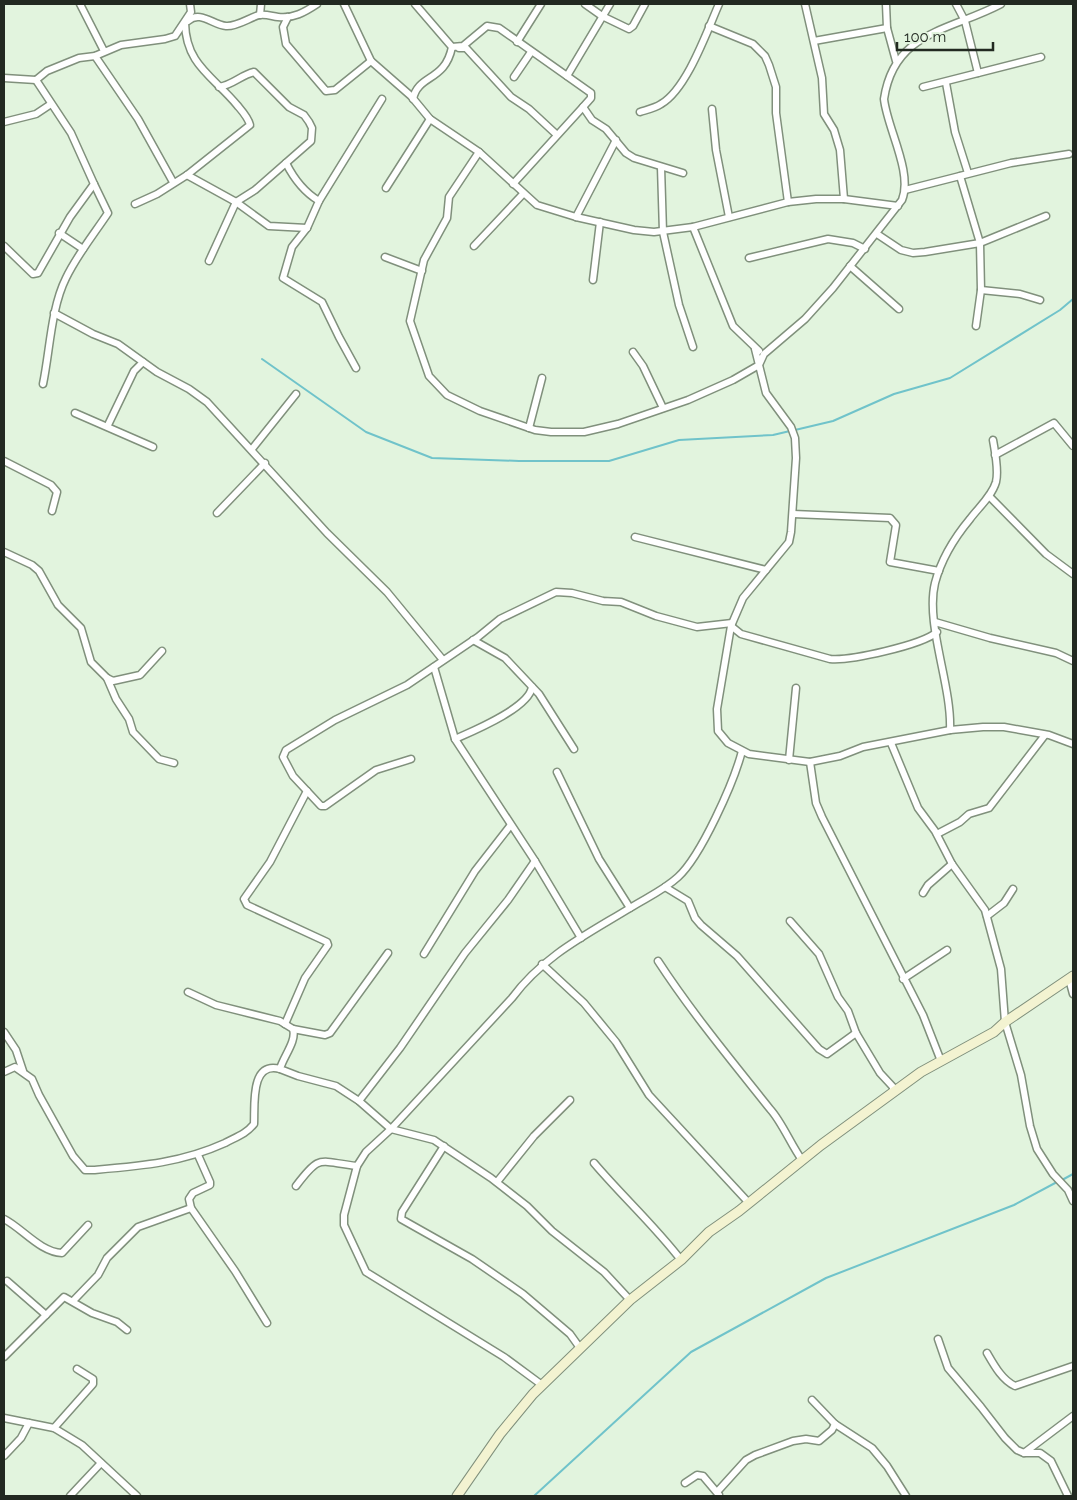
<svg xmlns="http://www.w3.org/2000/svg" width="1077" height="1500" font-family="Raleway,sans-serif">
	<rect width="100%" height="100%" fill="#e2f4de"/>
	<g fill="none" stroke-linecap="round" stroke-linejoin="round">
		<g stroke="#70c3ca" stroke-width="2">
			<polyline points="262,359 366,432 432,458 519,461 609,461 679,440 773,435 790,431"/>
			<polyline points="795,430 833,421 894,394 950,378 1060,310 1073,299"/>
			<polyline points="1062,1180 1073,1174"/>
			<polyline points="534,1496 691,1352 826,1278 1014,1205 1057,1182"/>
		</g>
		<g stroke="#80907c" stroke-width="9">
			<g id="street">
				<polyline points="80,4 104,51"/>
				<polyline points="344,4 371,61 411,96 430,119 479,152 537,205 576,217 634,230 654,232 693,227 788,202 816,199 844,199 898,206"/>
				<polyline points="585,4 602,16 629,29 633,26 645,4"/>
				<polyline points="805,4 822,78 824,114 834,130 840,150 844,199"/>
				<polyline points="886,4 887,28"/>
				<polyline points="956,4 965,21 978,73"/>
				<path d="M1001,4C950,31 894,31 884,99C887,128 913,172 902,200L833,288L805,319L764,354L759,365L766,393L791,427L795,438L796,458L791,532L789,542L743,598L731,626L717,709L718,731L728,743L749,754L810,762L840,756L863,747L950,730L983,727H1004L1049,735L1073,744"/>
				<polyline points="260,15 261,4"/>
				<polyline points="288,17 283,27 286,44 326,91 335,90 371,61"/>
				<path d="M188,21C200,10 213,25 226,26C236,27 249,18 259,15C266,14 271,16 278,17C293,19 305,12 317,4"/>
				<polyline points="709,26 753,44 765,56 769,65 776,87 776,113 788,202"/>
				<polyline points="814,41 887,28 896,61"/>
				<polyline points="517,42 541,4"/>
				<polyline points="452,47 463,46 487,26 499,28 591,93 591,98 583,107 592,120 606,129 626,153 634,158 683,173"/>
				<polyline points="459,48 466,48 511,97 529,109 557,135"/>
				<polyline points="95,56 138,119 173,182"/>
				<polyline points="567,76 610,4"/>
				<polyline points="514,77 531,52"/>
				<polyline points="4,78 36,80"/>
				<polyline points="36,80 47,71 79,58 95,56 121,45 165,39 175,36 191,12 190,4"/>
				<polyline points="946,83 955,132 968,173"/>
				<path d="M219,87C233,85 241,75 254,72L289,107L304,115L309,122L312,128L311,141L255,190L236,202L269,226L307,228"/>
				<polyline points="923,87 1041,57"/>
				<path d="M413,99C418,74 445,82 452,47L415,4"/>
				<polyline points="712,109 716,150 729,217"/>
				<path d="M640,112C646,110 655,108 661,104C687,89 707,31 719,4"/>
				<polyline points="4,122 36,114 51,104"/>
				<polyline points="479,152 449,197 447,218 424,260 410,321 429,376 447,395 480,411 535,430 551,432 584,432 618,424 688,400 733,380 759,365 755,349"/>
				<path d="M286,163C294,179 304,192 319,201L307,228L292,247L283,278L322,302L339,337L356,368"/>
				<polyline points="661,167 663,232 679,305 693,347"/>
				<polyline points="187,175 236,202 209,261"/>
				<polyline points="960,176 980,243 981,290 976,326"/>
				<polyline points="513,184 583,107"/>
				<polyline points="386,188 430,119"/>
				<polyline points="905,190 1011,163 1069,154"/>
				<polyline points="319,201 382,99"/>
				<path d="M135,204L157,194L187,175L250,125C248,117 242,111 237,105C213,76 186,65 185,23"/>
				<polyline points="576,217 616,140"/>
				<polyline points="693,227 733,326 759,351"/>
				<polyline points="59,233 83,249"/>
				<polyline points="877,234 901,250 913,253 925,252 980,243 1046,216"/>
				<polyline points="4,246 33,274 38,273 70,217 94,184 71,133 36,80"/>
				<polyline points="474,246 523,194"/>
				<polyline points="385,257 422,271"/>
				<polyline points="749,258 828,239 853,243 865,249"/>
				<polyline points="850,266 899,309"/>
				<polyline points="593,280 600,222"/>
				<polyline points="981,290 1020,294 1040,300"/>
				<polyline points="54,313 93,334 118,344 157,372 189,389 207,402 327,533 387,592 443,660"/>
				<polyline points="633,352 643,366 663,408"/>
				<path d="M43,384C50,350 51,308 66,278C77,255 94,234 108,213L94,184"/>
				<polyline points="75,413 153,447"/>
				<polyline points="108,425 134,371 143,362"/>
				<polyline points="529,428 542,378"/>
				<polyline points="252,449 296,394"/>
				<polyline points="995,455 1054,423 1073,446"/>
				<polyline points="4,461 51,485 57,492 52,511"/>
				<polyline points="989,496 1046,554 1073,574"/>
				<polyline points="217,513 265,463"/>
				<polyline points="793,514 890,518 896,525 890,562 939,571"/>
				<polyline points="635,537 766,570"/>
				<polyline points="4,552 32,565 39,571 58,605 81,628 91,662 107,678 113,681 140,675 162,651"/>
				<polyline points="935,622 990,638 1056,653 1073,661"/>
				<path d="M731,626L741,634L830,659C850,661 922,645 937,632"/>
				<polyline points="473,640 505,658 539,694 574,749"/>
				<polyline points="434,667 455,739 535,861 581,938"/>
				<polyline points="107,678 116,699 129,719 133,732 159,759 174,763"/>
				<path d="M950,730C952,685 925,624 935,583C941,560 955,537 970,519C978,508 992,496 996,482C999,470 995,452 993,440"/>
				<path d="M455,739C473,731 529,708 532,687"/>
				<polyline points="891,743 918,808 935,831 952,864 985,910 1001,969 1005,1022 1021,1075 1030,1126 1037,1149 1053,1174 1068,1190 1073,1201"/>
				<polyline points="411,759 376,770 325,806 321,806 293,776 283,757 286,750 335,720 407,685 478,637 500,619 556,592 572,593 603,601 621,602 656,616 697,627 732,623"/>
				<polyline points="789,760 796,688"/>
				<polyline points="810,762 816,803 822,817 923,1015 941,1061"/>
				<path d="M557,772L599,859L630,908C646,898 664,890 678,877C701,856 734,782 742,751"/>
				<polyline points="937,834 960,822 969,814 989,808 1045,735"/>
				<polyline points="665,887 688,901 695,918 701,925 737,956 819,1049 827,1054 856,1033"/>
				<polyline points="923,893 928,885 952,864"/>
				<polyline points="987,916 1004,903 1013,889"/>
				<polyline points="790,921 819,954 838,997 848,1011 856,1033 880,1073 893,1087 893,1092"/>
				<polyline points="424,954 475,871 510,826"/>
				<path d="M658,961C692,1013 731,1060 770,1109C782,1122 791,1145 802,1160"/>
				<polyline points="542,964 584,1003 616,1042 649,1095 748,1202"/>
				<polyline points="903,979 947,950"/>
				<polyline points="1069,979 1073,994"/>
				<path d="M188,992L216,1005L280,1021L293,1029C297,1041 283,1057 280,1069L298,1076L336,1086L359,1101L391,1129L434,1140L491,1178L527,1206L552,1231L604,1272L630,1300"/>
				<polyline points="285,1024 305,978 328,945 327,942 247,905 244,899 270,862 307,791"/>
				<polyline points="293,1029 325,1035 330,1033 388,953"/>
				<polyline points="4,1032 16,1050 23,1071"/>
				<path d="M4,1072L15,1067L32,1079L39,1095L73,1156L85,1170H93C140,1166 181,1163 225,1143C236,1137 246,1134 254,1124C255,1105 250,1061 280,1069"/>
				<polyline points="359,1101 400,1048 465,953 508,900 535,861"/>
				<polyline points="444,1146 402,1212 401,1219 472,1259 523,1294 570,1334 580,1348"/>
				<polyline points="198,1155 210,1182 210,1185 193,1193 189,1199 191,1208 235,1271 267,1323"/>
				<path d="M594,1163C622,1196 654,1225 681,1260"/>
				<polyline points="497,1182 534,1136 570,1100"/>
				<path d="M296,1186C321,1153 318,1162 357,1166"/>
				<path d="M4,1219C22,1228 40,1252 62,1253L88,1225"/>
				<polyline points="7,1281 46,1315"/>
				<polyline points="73,1301 98,1275 107,1258 138,1227 191,1208"/>
				<polyline points="938,1339 948,1368 981,1407 1005,1438 1017,1450 1024,1453 1040,1453 1051,1461 1068,1496"/>
				<path d="M987,1353C994,1365 1002,1380 1015,1386L1073,1366"/>
				<polyline points="4,1357 64,1297 92,1313 117,1322 127,1330"/>
				<path d="M542,1385L504,1357L366,1272L344,1225V1215L357,1166L366,1152L391,1129L512,998C543,956 586,935 630,908"/>
				<polyline points="812,1400 835,1424 872,1448 887,1466 906,1496"/>
				<polyline points="4,1418 54,1428 82,1445 137,1496"/>
				<polyline points="54,1428 93,1384 93,1379 77,1369"/>
				<polyline points="1024,1453 1073,1416"/>
				<polyline points="4,1456 21,1438 29,1423"/>
				<polyline points="685,1483 697,1475 703,1476 719,1495"/>
				<polyline points="717,1492 746,1460 755,1455 793,1441 806,1439 819,1441 832,1430 835,1424"/>
				<polyline points="70,1496 101,1463"/>
			</g>
		</g>
		<g stroke="#80907c" stroke-width="11">
			<polyline id="secondary" points="457,1496 500,1434 533,1394 630,1300 681,1260 709,1232 739,1211 821,1145 921,1072 994,1032 1005,1022 1073,976"/>
		</g>
		<use href="#street" stroke="#fff" stroke-width="6"/>
		<use href="#secondary" stroke="#f3f3d1" stroke-width="9"/>
	</g>
	<rect width="1077" height="1500" fill="none" stroke="#222921" stroke-width="10"/>
	<path d="M897 42v8h96v-8" fill="none" stroke="#222921" stroke-width="2.5"/>
	<text x="904" y="42" font-size="15" fill="#222921" stroke="#e2f4de" stroke-width="4" paint-order="stroke">100 m</text>
</svg>
